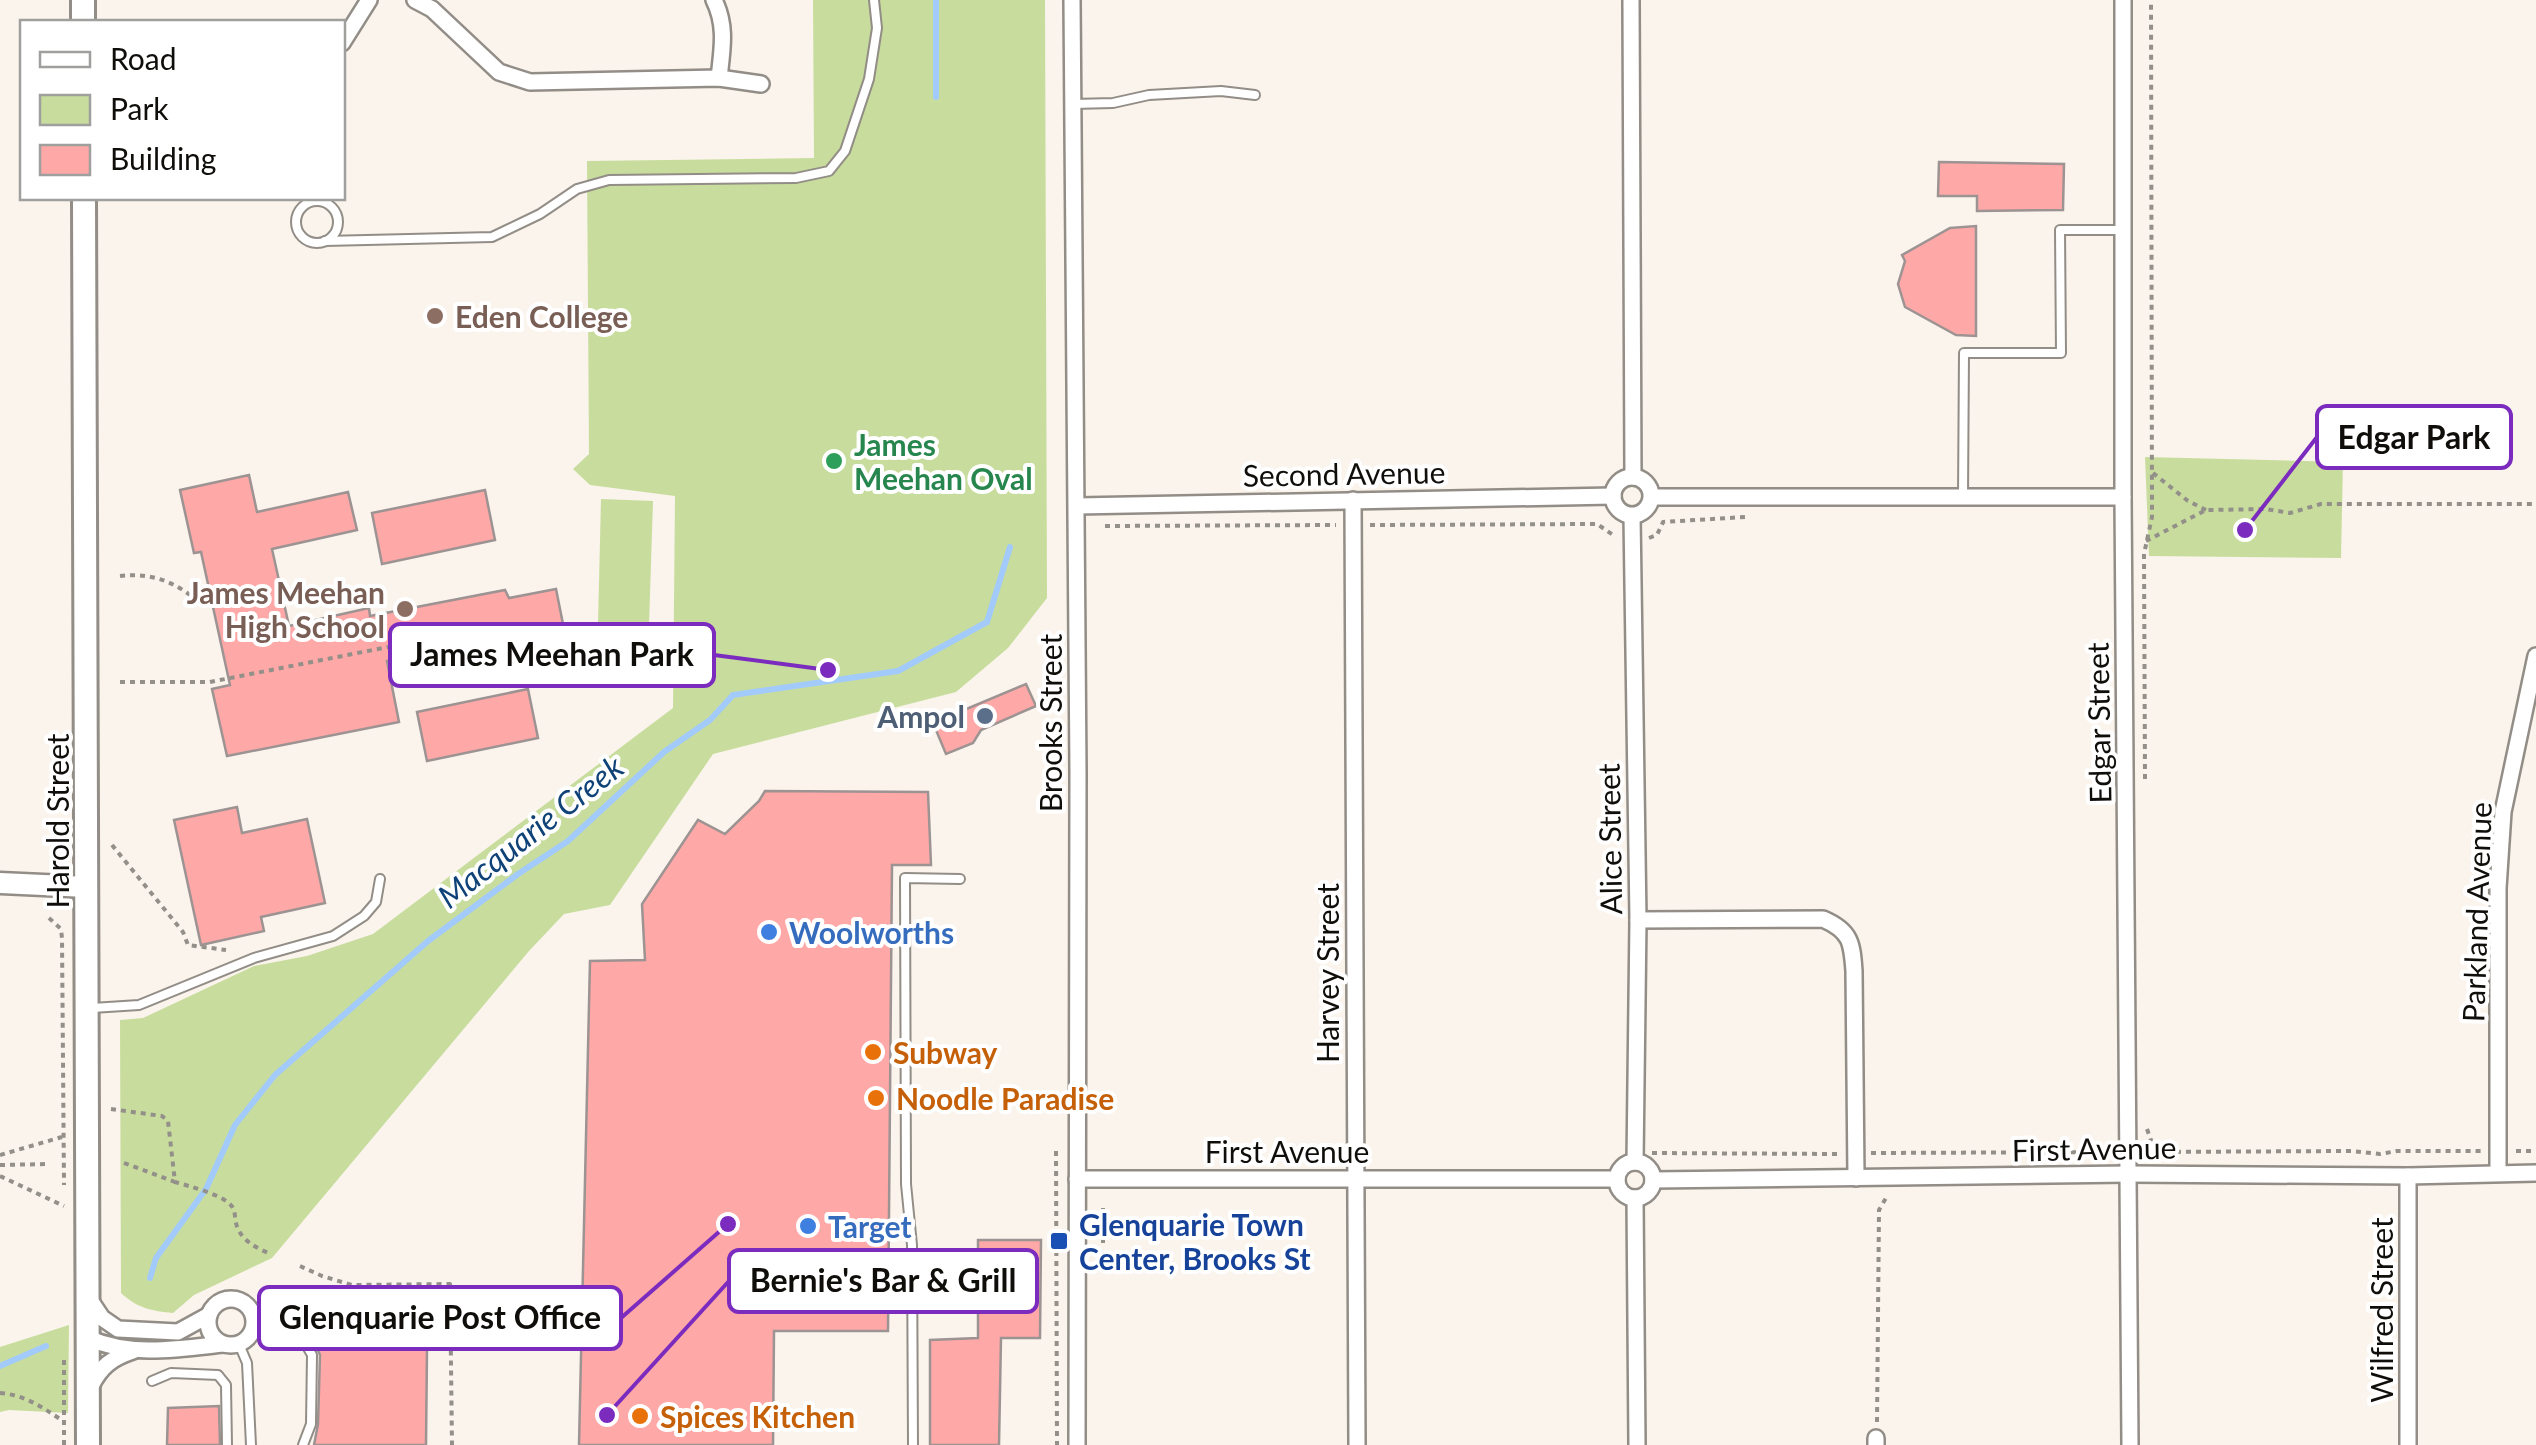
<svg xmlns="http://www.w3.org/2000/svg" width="2536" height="1445" font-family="Lato,sans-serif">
	<rect width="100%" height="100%" fill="#faf4ec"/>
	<g fill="#c8dd9d">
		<path d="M813,0H1045L1047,598L1008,648L956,692L713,754L610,905L564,914L529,951L272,1258L194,1295L173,1313C152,1311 137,1308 121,1293L120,1020L143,1018L254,966L307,956L373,934L673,708L675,496L590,485L573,469L589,454L587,161L814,158Z"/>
		<polygon points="2145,457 2343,462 2341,558 2149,556"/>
		<polygon points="601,499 653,501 649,626 598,624"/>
		<polygon points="69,1325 68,1413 9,1410 0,1412 0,1347"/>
	</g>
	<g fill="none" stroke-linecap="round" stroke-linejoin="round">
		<g stroke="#a2cafb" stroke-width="6">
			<polyline points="936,97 936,0"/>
			<polyline points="150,1278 156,1258 206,1189 235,1125 275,1075 428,941 518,874 568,841 664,752 710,720 733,695 898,671 987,622 1010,547"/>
			<polyline points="0,1366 46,1346"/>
		</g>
	</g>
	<g fill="#fea8a7" stroke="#9d9392" stroke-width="2.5">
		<polygon points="1939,162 2064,164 2063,210 1977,211 1977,196 1938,196"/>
		<polygon points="1976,226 1976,336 1956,335 1905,307 1898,284 1905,261 1902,255 1950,228"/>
		<polygon points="249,475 257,512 348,492 357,530 272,549 289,626 369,608 370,616 505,590 509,598 556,589 565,634 503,646 502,639 387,661 399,722 227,756 212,689 230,685 201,552 194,553 180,490"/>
		<polygon points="485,490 495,540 382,564 372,513"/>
		<polygon points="1026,684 1036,706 981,730 973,743 946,754 933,723"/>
		<polygon points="528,689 538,738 427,761 417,712"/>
		<polygon points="765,791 928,792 931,865 892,865 888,1331 774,1331 773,1445 579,1445 590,961 645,960 642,904 698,820 725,834 759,801"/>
		<polygon points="237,807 242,833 307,819 325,903 261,917 264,931 201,945 174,820"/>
		<polygon points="978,1240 1041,1240 1040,1338 1001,1338 999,1445 930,1445 930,1340 978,1338 978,1298 932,1298 933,1253 978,1253"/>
		<polygon points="317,1348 427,1349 426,1445 314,1445 318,1424 320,1355"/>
		<polygon points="219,1406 220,1445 167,1445 168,1408"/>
	</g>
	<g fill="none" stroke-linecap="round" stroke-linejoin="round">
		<g stroke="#928d86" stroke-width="12">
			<g id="service">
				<polyline points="1073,104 1113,103 1149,95 1221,91 1255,95"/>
				<circle cx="317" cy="222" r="21"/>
				<polyline points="325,241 492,237 540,214 577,189 609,180 796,178 829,171 845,151 869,79 877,28 874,0"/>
				<polyline points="1963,496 1964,353 2061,353 2060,230 2123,230"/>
				<polyline points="92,1008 139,1005 254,958 333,936 364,916 376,902 380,879"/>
				<polyline points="254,1326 305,1343 312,1355 311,1424 303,1445"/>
				<polyline points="239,1344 247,1363 251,1445"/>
				<polyline points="152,1381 171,1373 218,1375 226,1385 227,1445"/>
				<polyline points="913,1445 912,1245 906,1184 905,878 960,879"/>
			</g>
		</g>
		<g stroke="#928d86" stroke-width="20">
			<g id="minor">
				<polyline points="415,0 432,9 499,72 530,82 719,78 761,84"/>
				<path d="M714,0C727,26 722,50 719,78"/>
				<polyline points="1072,0 1078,773 1077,1445"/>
				<polyline points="1631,0 1633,477"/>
				<polyline points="2123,0 2123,497 2130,1445"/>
				<polyline points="342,43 369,0"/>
				<circle cx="1632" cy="496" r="19"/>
				<polyline points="1652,497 2123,497"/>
				<polyline points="1353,500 1357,1445"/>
				<polyline points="1077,506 1613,496"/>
				<polyline points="1632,516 1638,920 1635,1162"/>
				<path d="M1638,920L1823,919C1851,931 1852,943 1854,971L1856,1178"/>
				<circle cx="1635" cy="1180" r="18"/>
				<polyline points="2498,1173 2498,888 2503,812 2536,656"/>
				<polyline points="2408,1176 2408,1445"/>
				<polyline points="1077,1179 1617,1179"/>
				<polyline points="1653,1180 2129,1174 2408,1176 2536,1173"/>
				<polyline points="1635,1198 1637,1445"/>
				<circle cx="231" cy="1322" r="23"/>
				<polyline points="90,1300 102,1318 118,1329 178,1332 209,1315"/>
				<path d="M88,1338C131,1357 178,1349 223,1344"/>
				<path d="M91,1386C101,1366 112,1358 133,1351"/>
				<polyline points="1876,1438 1876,1445"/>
			</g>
		</g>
		<g stroke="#928d86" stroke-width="25">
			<polyline id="tertiary" points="0,883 87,887"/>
		</g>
		<g stroke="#928d86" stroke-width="28">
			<g id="secondary">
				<polyline points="83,22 83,0"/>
				<polyline points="84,198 88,1445"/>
			</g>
		</g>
		<g stroke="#938f89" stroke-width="4" stroke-dasharray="5 5" stroke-linecap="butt">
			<polyline points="2153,473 2188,501 2206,510"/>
			<polyline points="1370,525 1597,524 1616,537"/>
			<polyline points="1105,526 1336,525"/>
			<polyline points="1649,538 1657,535 1663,522 1745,517"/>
			<polyline points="2146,541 2206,510 2266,509 2290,513 2321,504 2536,504"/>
			<path d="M120,576C148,573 168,579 190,595"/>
			<polyline points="120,682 210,682 388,647"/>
			<polyline points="2145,779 2144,554 2152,517 2151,0"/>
			<polyline points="112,845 183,932 188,945 226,950"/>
			<polyline points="49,918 61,929 62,938 64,1185"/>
			<path d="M111,1109L162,1116L168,1121L175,1182C188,1186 226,1195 233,1208C235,1210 235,1220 236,1223C240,1240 256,1248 271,1254"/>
			<polyline points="2147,1129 2152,1143 2164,1152"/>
			<polyline points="1056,1151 1057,1445"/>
			<polyline points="2516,1151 2536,1151"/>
			<polyline points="2146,1152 2351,1151 2380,1154 2397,1151 2481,1151"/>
			<polyline points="1652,1153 1837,1154"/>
			<polyline points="1871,1153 2112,1152"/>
			<polyline points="0,1155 62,1137"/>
			<polyline points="124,1163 175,1182"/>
			<polyline points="0,1165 49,1164"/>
			<polyline points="0,1176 64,1206"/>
			<polyline points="1103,1208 1103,1244"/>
			<polyline points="300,1266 322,1276 352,1285 450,1284 452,1445"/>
			<polyline points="64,1360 64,1445"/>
			<path d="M0,1393C25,1395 42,1407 63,1421"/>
			<polyline points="1877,1422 1879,1210 1886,1198"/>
		</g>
		<use href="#service" stroke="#fff" stroke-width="8"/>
		<use href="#minor" stroke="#fff" stroke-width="15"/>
		<use href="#tertiary" stroke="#fff" stroke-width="20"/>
		<use href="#secondary" stroke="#fff" stroke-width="22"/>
	</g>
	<g fill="#8d6e63" stroke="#fff" stroke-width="4">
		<circle cx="435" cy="316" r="10"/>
		<circle cx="405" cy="609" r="10"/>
	</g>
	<circle fill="#2e9e5b" stroke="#fff" stroke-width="4" cx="834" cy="461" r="10"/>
	<circle fill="#5c6f8a" stroke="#fff" stroke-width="4" cx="985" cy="716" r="10"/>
	<g fill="#3f7fe0" stroke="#fff" stroke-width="4">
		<circle cx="769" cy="932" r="10"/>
		<circle cx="808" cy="1226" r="10"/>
	</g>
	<g fill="#e8710a" stroke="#fff" stroke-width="4">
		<circle cx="873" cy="1052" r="10"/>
		<circle cx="876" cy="1098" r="10"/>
		<circle cx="640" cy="1416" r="10"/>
	</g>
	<rect fill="#1a4fb4" stroke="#fff" stroke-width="4" x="1049" y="1231" width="20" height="20" rx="5"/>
	<g text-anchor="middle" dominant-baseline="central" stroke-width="8" stroke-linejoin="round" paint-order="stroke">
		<g font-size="30" font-weight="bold" fill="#785e54" stroke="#fff" text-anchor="start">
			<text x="455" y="316">Eden College</text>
			<text x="385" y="592" text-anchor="end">James Meehan<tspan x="385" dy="34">High School</tspan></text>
		</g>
		<g font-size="30" font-weight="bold" fill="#27864d" stroke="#fff" text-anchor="start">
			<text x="854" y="444">James<tspan x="854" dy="34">Meehan Oval</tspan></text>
		</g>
		<g font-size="30" fill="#100e0b" stroke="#fff">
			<text transform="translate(1344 473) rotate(-1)">Second Avenue</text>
			<text transform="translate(1050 723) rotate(-90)">Brooks Street</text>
			<text transform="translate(2098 723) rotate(-91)">Edgar Street</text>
			<text transform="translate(57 821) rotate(-90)">Harold Street</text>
			<text transform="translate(1609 839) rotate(-91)">Alice Street</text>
			<text transform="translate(2476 912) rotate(-88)">Parkland Avenue</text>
			<text transform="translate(1327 973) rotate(-90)">Harvey Street</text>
			<text transform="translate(2094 1148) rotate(-1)">First Avenue</text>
			<text x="1287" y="1151">First Avenue</text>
			<text transform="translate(2381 1310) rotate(-90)">Wilfred Street</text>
		</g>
		<g font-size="30" font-weight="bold" fill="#4e5e75" stroke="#fff" text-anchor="end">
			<text x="965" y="716">Ampol</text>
		</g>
		<g font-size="30" font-weight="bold" fill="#366cbe" stroke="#fff" text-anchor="start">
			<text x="789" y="932">Woolworths</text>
			<text x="828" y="1226">Target</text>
		</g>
		<g font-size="30" font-weight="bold" fill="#c56008" stroke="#fff" text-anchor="start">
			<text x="893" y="1052">Subway</text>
			<text x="896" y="1098">Noodle Paradise</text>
			<text x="660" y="1416">Spices Kitchen</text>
		</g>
		<g font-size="30" font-weight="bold" fill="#164399" stroke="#fff" text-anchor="start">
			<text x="1079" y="1224">Glenquarie Town<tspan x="1079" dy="34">Center, Brooks St</tspan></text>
		</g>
		<g font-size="32" font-style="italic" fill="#0f4277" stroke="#fff">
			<text transform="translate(530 831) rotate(-38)">Macquarie Creek</text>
		</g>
	</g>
	<path fill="none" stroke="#7b2cbf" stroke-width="4" d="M2245 530L2317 437M828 670L714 655M607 1415L729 1281M728 1224L621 1318"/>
	<g fill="#7b2cbf" stroke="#fff" stroke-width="4">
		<circle cx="2245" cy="530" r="10"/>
		<circle cx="828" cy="670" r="10"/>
		<circle cx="607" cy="1415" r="10"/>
		<circle cx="728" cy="1224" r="10"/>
	</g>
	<g fill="#fff" stroke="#7b2cbf" stroke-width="4">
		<rect x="2317" y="406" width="194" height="62" rx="10"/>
		<rect x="390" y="624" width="324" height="62" rx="10"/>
		<rect x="729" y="1250" width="308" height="62" rx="10"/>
		<rect x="259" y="1287" width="362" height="62" rx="10"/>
	</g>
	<g font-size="32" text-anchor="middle" font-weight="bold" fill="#100e0b">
		<text x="2414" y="449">Edgar Park</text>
		<text x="552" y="666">James Meehan Park</text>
		<text x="883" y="1292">Bernie's Bar &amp; Grill</text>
		<text x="440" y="1329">Glenquarie Post Office</text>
	</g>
	<rect x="20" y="20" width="325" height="180" fill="#ffffff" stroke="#9f9f9d" stroke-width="2.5"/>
	<rect x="40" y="52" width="50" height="15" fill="#ffffff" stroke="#9f9f9d" stroke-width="2.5"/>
	<text x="110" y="70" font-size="30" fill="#100e0b">Road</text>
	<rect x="40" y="95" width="50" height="30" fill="#c8dd9d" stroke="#9f9f9d" stroke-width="2.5"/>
	<text x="110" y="120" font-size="30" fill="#100e0b">Park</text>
	<rect x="40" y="145" width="50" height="30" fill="#fea8a7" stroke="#9f9f9d" stroke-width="2.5"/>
	<text x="110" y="170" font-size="30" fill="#100e0b">Building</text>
</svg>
